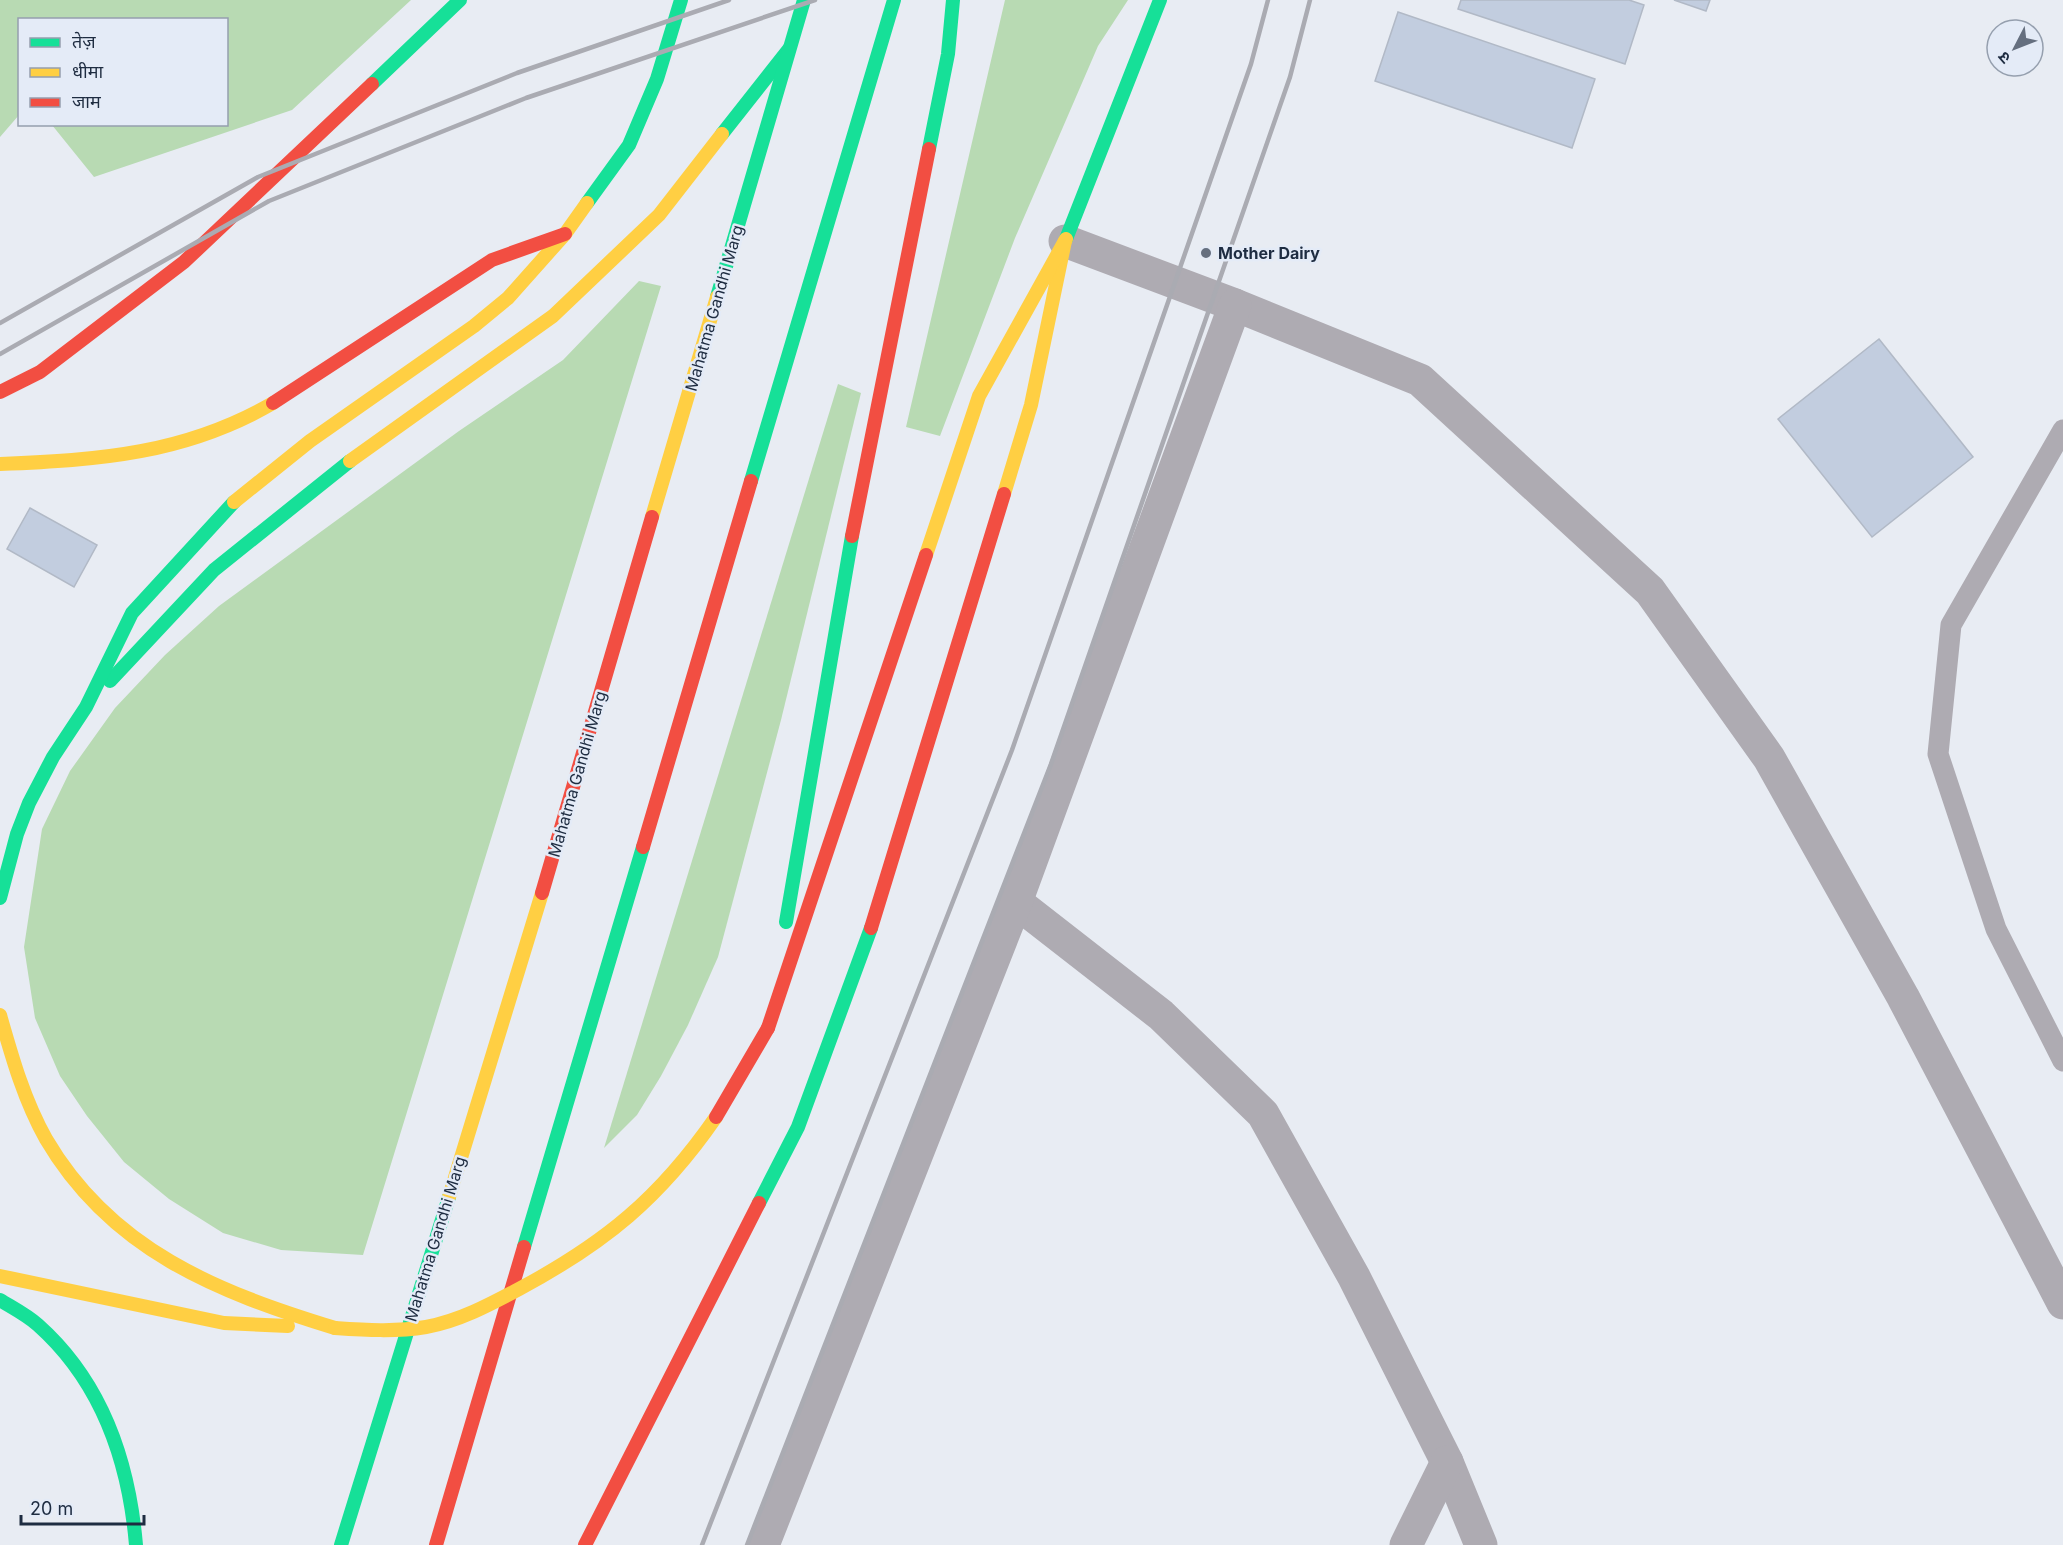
<svg xmlns="http://www.w3.org/2000/svg" width="2063" height="1545" font-family="Inter,'Noto Sans Devanagari',sans-serif">
	<rect width="100%" height="100%" fill="#e8ecf3"/>
	<g fill="#b8dab3">
		<polygon points="0,0 411,0 292,110 94,177 52,125 226,124 226,20 20,20 19,115 0,137"/>
		<polygon points="1005,0 1128,0 1098,46 1015,238 940,436 906,427"/>
		<polygon points="639,281 661,286 363,1255 281,1250 223,1233 169,1199 124,1162 87,1116 60,1076 35,1018 24,947 42,829 70,771 115,708 165,655 219,606 459,431 563,360"/>
		<polygon points="838,384 861,393 781,720 718,957 688,1025 661,1076 637,1115 604,1148"/>
	</g>
	<g fill="#c2cddf" stroke="#b1b9c6" stroke-width="1.5">
		<polygon points="1461,0 1629,0 1644,5 1625,64 1458,9"/>
		<polygon points="1674,0 1710,0 1706,11"/>
		<polygon points="1398,12 1595,79 1572,148 1375,81"/>
		<polygon points="1879,339 1973,457 1872,537 1778,419"/>
		<polygon points="30,508 97,545 74,587 7,549"/>
	</g>
	<g fill="none" stroke-linecap="round" stroke-linejoin="round">
		<polyline stroke="#aeabb2" stroke-width="21" points="2063,430 1951,625 1938,754 1996,929 2063,1061"/>
		<g stroke="#aeabb2" stroke-width="33">
			<polyline points="1065,241 1235,305 1420,380 1650,591 1769,758 1903,997 2063,1303"/>
			<polyline points="1016,902 1161,1015 1263,1114 1354,1277 1447,1462 1481,1545"/>
			<polyline points="763,1545 1016,902 1235,305"/>
			<polyline points="1406,1545 1447,1462"/>
		</g>
		<g stroke="#16e098" stroke-width="14">
			<polyline points="372,84 460,0"/>
			<polyline points="722,134 789,49"/>
			<polyline points="929,149 948,54 953,0"/>
			<polyline points="587,203 629,145 657,79 681,0"/>
			<polyline points="1066,239 1160,0"/>
			<polyline points="717,297 804,0"/>
			<polyline points="751,481 894,0"/>
			<polyline points="110,681 214,570 350,461"/>
			<polyline points="0,898 17,834 29,803 53,757 86,707 132,613 234,502"/>
			<polyline points="786,922 852,536"/>
			<polyline points="759,1203 798,1127 871,928"/>
			<polyline points="524,1247 643,847"/>
			<path d="M0,1300C13,1308 27,1315 38,1325C102,1382 129,1463 136,1545"/>
			<polyline points="341,1545 449,1197"/>
		</g>
		<g stroke="#ffcf43" stroke-width="14">
			<polyline points="350,461 553,316 659,215 722,134"/>
			<path d="M0,464C99,460 185,454 273,403"/>
			<polyline points="1004,494 1031,405 1065,241"/>
			<polyline points="234,502 310,441 474,326 508,298 565,234 587,203"/>
			<polyline points="652,517 717,297"/>
			<polyline points="926,555 979,396 1066,239"/>
			<path d="M0,1015C12,1057 24,1100 46,1139C111,1250 217,1292 335,1328"/>
			<polyline points="449,1197 542,893"/>
			<polyline points="0,1276 224,1323 288,1326"/>
		</g>
		<g stroke="#f24e42" stroke-width="14">
			<polyline points="0,392 40,372 184,262 372,84"/>
			<polyline points="273,403 492,260 565,234"/>
			<polyline points="852,536 929,149"/>
			<polyline points="643,847 751,481"/>
			<polyline points="542,893 652,517"/>
			<polyline points="871,928 1004,494"/>
			<polyline points="768,1028 926,555"/>
			<polyline points="436,1545 524,1247"/>
			<polyline points="585,1545 759,1203"/>
		</g>
		<g stroke="#aaabb2" stroke-width="4.5">
			<polyline points="0,323 258,177 517,73 729,0"/>
			<polyline points="0,354 269,201 526,98 815,0"/>
			<polyline points="702,1545 1012,750 1251,64 1268,0"/>
			<polyline points="747,1545 1051,764 1290,77 1310,0"/>
		</g>
		<path stroke="#ffcf43" stroke-width="14" d="M335,1328C365,1330 396,1332 426,1327C459,1321 489,1305 519,1289C605,1243 660,1198 716,1117"/>
		<polyline stroke="#f24e42" stroke-width="14" points="716,1117 768,1028"/>
	</g>
	<circle fill="#656f7f" stroke="#e4ebf7" stroke-width="2" cx="1206" cy="253" r="6"/>
	<g text-anchor="middle" dominant-baseline="central" stroke-width="5" stroke-linejoin="round" paint-order="stroke">
		<g font-size="16" font-weight="bold" fill="#1e2c41" stroke="#e4ebf7" text-anchor="start">
			<text x="1218" y="253">Mother Dairy</text>
		</g>
		<g font-size="16" fill="#1e2c41" stroke="#e4ebf7">
			<text transform="translate(714 308) rotate(-74)">Mahatma Gandhi Marg</text>
			<text transform="translate(577 774) rotate(-74)">Mahatma Gandhi Marg</text>
			<text transform="translate(435 1239) rotate(-73)">Mahatma Gandhi Marg</text>
		</g>
	</g>
	<rect x="18" y="18" width="210" height="108" fill="#e4ebf7" stroke="#959fae" stroke-width="1.5"/>
	<rect x="30" y="38" width="30" height="9" fill="#16e098" stroke="#959fae" stroke-width="1.5"/>
	<text x="72" y="48" font-size="18" fill="#1e2c41">तेज़</text>
	<rect x="30" y="68" width="30" height="9" fill="#ffcf43" stroke="#959fae" stroke-width="1.5"/>
	<text x="72" y="78" font-size="18" fill="#1e2c41">धीमा</text>
	<rect x="30" y="98" width="30" height="9" fill="#f24e42" stroke="#959fae" stroke-width="1.5"/>
	<text x="72" y="108" font-size="18" fill="#1e2c41">जाम</text>
	<g transform="translate(2015 48) rotate(228)"><circle r="28" fill="#e4ebf7" stroke="#959fae" stroke-width="1.5"/>
	<path d="M0-4.5L10 22L0 15L-10 22Z" fill="#656f7f"/>
	<text y="-9" font-size="16" font-weight="bold" text-anchor="middle" fill="#1e2c41">उ</text>
	</g>
	<path d="M21 1515v9h123v-9" fill="none" stroke="#1e2c41" stroke-width="3"/>
	<text x="30" y="1515" font-size="18" fill="#1e2c41" stroke="#e4ebf7" stroke-width="4.5" paint-order="stroke">20 m</text>
</svg>
